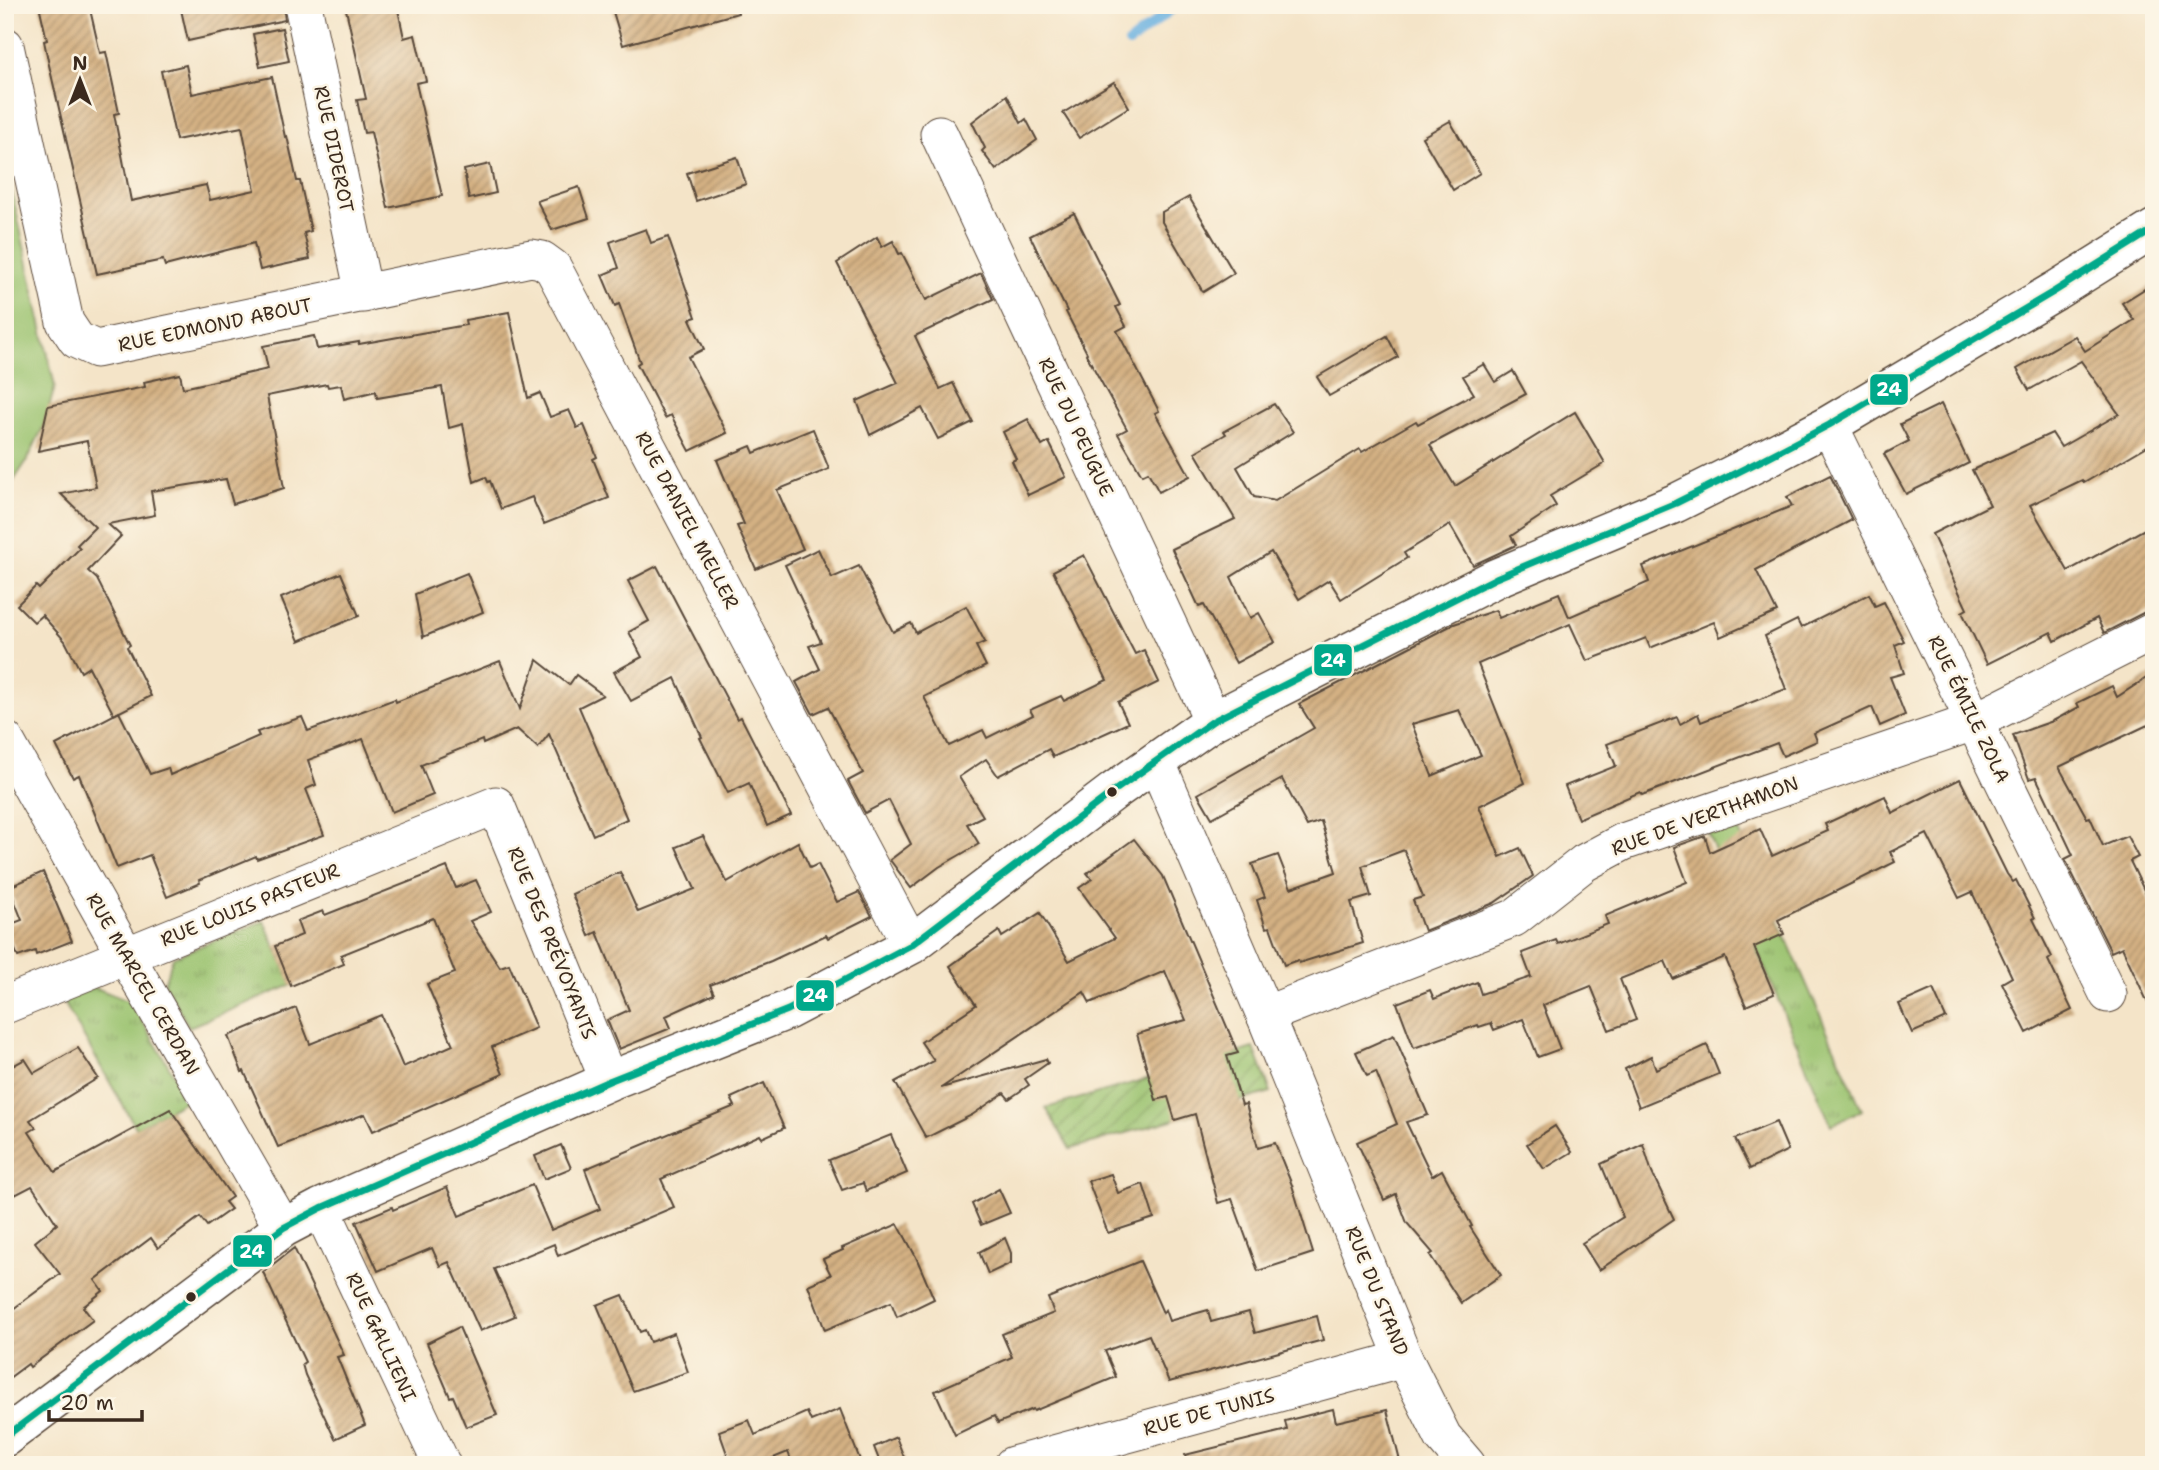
<svg xmlns="http://www.w3.org/2000/svg" width="2159" height="1470" font-family="'Shantell Sans',sans-serif">
	<defs>
		<pattern id="grass-tufts" width="24" height="20" patternUnits="userSpaceOnUse" patternTransform="scale(1.75)"><rect width="24" height="20" fill="#9ac26e"/><path d="M3 7l-1-3M5 7V3M7 7l1-3M15 17l-1-3M17 17v-4M19 17l1-3" fill="none" stroke="#7f9e5a"/></pattern>
		<pattern id="garden-furrows" width="10" height="10" patternUnits="userSpaceOnUse" patternTransform="scale(1.75)"><rect width="10" height="10" fill="#9ac26e"/><path d="M-1 1l2-2M0 10L10 0M9 11l2-2" fill="none" stroke="#7f9e5a"/></pattern>
		<pattern id="building-hatch" width="6" height="6" patternUnits="userSpaceOnUse" patternTransform="scale(1.75)"><rect width="6" height="6" fill="#d4b183"/><path d="M-1 1l2-2M0 6l6-6M5 7l2-2" fill="none" stroke="#ad906b"/></pattern>
	</defs>
	<rect width="100%" height="100%" fill="#fcf5e5"/>
	<filter id="ink" filterUnits="userSpaceOnUse"><feTurbulence type="fractalNoise" baseFrequency=".0143" numOctaves="2"/><feDisplacementMap in="SourceGraphic" scale="14" xChannelSelector="R" yChannelSelector="G"/><feConvolveMatrix kernelMatrix="1 2 1 2 8 2 1 2 1" color-interpolation-filters="sRGB"/></filter>
	<filter id="wash" filterUnits="userSpaceOnUse"><feTurbulence type="fractalNoise" baseFrequency=".00686" numOctaves="4" result="noise"/><feDisplacementMap in="SourceGraphic" scale="28" xChannelSelector="R" yChannelSelector="G"/><feGaussianBlur stdDeviation="1.57" result="paint"/><feColorMatrix in="noise" values="0 0 0 0 0 0 0 0 0 0 0 0 0 0 0 0 0 1.4 0 .05"/><feComposite in="paint" operator="in"/></filter>
	<g filter="url(#wash)">
		<rect width="100%" height="100%" fill="#f4e4c8"/>
		<g fill="url(#grass-tufts)" stroke="#6a7646" stroke-width="2">
			<polygon points="1734,820 1862,1110 1831,1125 1706,829"/>
			<polygon points="264,921 292,985 189,1027 164,983 173,957"/>
			<polygon points="91,986 131,1002 188,1099 136,1128 62,999"/>
		</g>
		<polygon fill="#9ac26e" stroke="#6a7646" stroke-width="2" points="5,160 55,387 43,427 28,459 5,494"/>
		<polygon fill="url(#garden-furrows)" stroke="#6a7646" stroke-width="2" points="1254,1048 1271,1092 1070,1149 1046,1108"/>
		<g fill="none" stroke-linecap="round" stroke-linejoin="round">
			<polyline stroke="#69b0e0" stroke-width="10" points="1129,43 1177,5"/>
		</g>
		<g id="blocks">
			<g fill="url(#building-hatch)" fill-rule="evenodd">
				<polygon points="39,5 89,5 100,53 106,52 119,113 114,114 131,201 206,185 210,200 255,190 242,127 176,140 161,71 186,65 192,94 272,77 285,137 287,136 297,181 300,181 311,231 304,233 310,259 260,270 254,243 165,266 163,260 97,274 49,65 44,41 47,40"/>
				<polygon points="180,5 283,5 285,20 188,41"/>
				<polygon points="345,5 397,5 404,38 415,35 426,81 416,83 442,196 388,208 371,132 364,133 357,100 366,99"/>
				<polygon points="611,5 737,5 738,13 623,45"/>
				<polygon points="282,28 289,61 260,67 253,34"/>
				<polygon points="1114,82 1129,107 1079,138 1063,113"/>
				<polygon points="1007,95 1021,123 1026,119 1037,140 996,170 982,151 985,148 972,122"/>
				<polygon points="1450,121 1480,173 1453,190 1422,137"/>
				<polygon points="737,157 746,184 696,201 687,173"/>
				<polygon points="490,164 496,193 469,199 464,170"/>
				<polygon points="579,187 589,218 552,230 537,201"/>
				<polygon points="1189,197 1234,273 1203,292 1162,222 1162,212"/>
				<polygon points="1074,213 1120,305 1116,307 1126,326 1117,331 1159,411 1155,413 1190,476 1159,492 1148,472 1142,475 1118,434 1127,429 1086,354 1087,353 1066,312 1067,311 1030,236"/>
				<polygon points="646,229 651,243 668,237 696,317 690,319 704,349 688,357 727,433 690,451 671,415 665,418 637,364 640,362 619,304 615,306 602,275 619,268 610,242"/>
				<polygon points="877,237 882,247 893,241 899,254 902,253 926,300 981,273 993,299 915,336 940,389 953,383 973,422 938,439 922,408 870,435 857,401 898,383 837,263"/>
				<polygon points="2154,283 2154,442 2084,483 2082,480 2030,505 2068,571 2154,524 2154,610 2145,612 2104,633 2097,618 2055,641 2051,632 1987,664 1962,612 1967,609 1932,534 1990,505 1972,470 2052,433 2061,447 2119,414 2081,361 2029,390 2017,369 2075,336 2085,351 2134,320 2122,303"/>
				<polygon points="509,312 528,398 540,393 550,417 569,410 577,428 584,425 597,457 593,459 609,498 544,524 532,497 501,509 490,481 488,482 486,477 474,482 463,424 449,428 442,387 377,398 376,391 344,399 341,385 328,387 327,384 267,396 284,488 233,504 226,479 151,491 155,515 108,524 121,536 88,571 97,579 130,645 127,647 151,696 114,715 89,667 81,672 65,641 42,615 34,622 17,605 36,586 39,589 80,548 77,545 95,527 61,494 96,487 87,441 38,451 48,406 145,387 144,382 180,374 183,388 268,369 263,346 314,336 317,349 359,342 359,344 466,325 465,320"/>
				<polygon points="1387,336 1398,357 1329,396 1317,377"/>
				<polygon points="1484,364 1495,382 1513,371 1526,394 1430,445 1455,486 1575,412 1605,463 1550,496 1556,506 1511,536 1516,545 1473,565 1450,525 1404,553 1407,558 1341,599 1329,580 1299,599 1271,552 1231,577 1250,618 1259,613 1275,642 1236,663 1204,605 1199,607 1172,549 1235,519 1195,452 1226,434 1224,431 1274,404 1293,432 1237,467 1254,497 1275,501 1360,449 1362,452 1416,421 1418,424 1474,394 1463,376"/>
				<polygon points="1941,404 1969,463 1906,494 1884,454 1909,441 1900,424"/>
				<polygon points="1028,419 1042,446 1049,442 1066,477 1028,495 1012,461 1016,459 1003,432"/>
				<polygon points="813,429 829,469 777,490 803,549 756,569 737,526 744,524 717,460 751,446 754,453"/>
				<path d="M1830,475L1852,520L1756,570L1777,612L1720,637L1714,622L1650,648L1646,638L1587,661L1570,624L1478,664L1525,783L1479,806L1500,857L1520,848L1533,876L1494,903L1424,931L1413,900L1423,897L1404,850L1362,866L1371,896L1351,902L1363,943L1299,963L1298,960L1284,965L1270,927L1266,928L1257,900L1265,897L1252,864L1278,855L1291,888L1336,872L1321,821L1307,826L1282,779L1212,818L1198,794L1314,728L1299,704L1454,624L1496,610L1499,618L1559,593L1569,617L1649,582L1643,566L1792,506L1787,497ZM1459,710L1481,755L1432,776L1412,724Z"/>
				<polygon points="818,549 832,578 859,566 893,632 911,623 916,633 966,606 985,642 976,646 986,666 924,697 949,746 983,730 987,738 1033,715 1030,710 1061,696 1064,701 1107,680 1053,571 1084,555 1135,654 1144,650 1159,682 1118,702 1128,723 1053,757 1049,749 998,776 986,759 959,777 983,816 967,824 979,844 939,867 911,888 890,860 911,844 889,800 865,813 848,781 863,773 828,707 813,714 796,682 820,669 809,646 821,642 785,565"/>
				<polygon points="657,566 737,719 741,717 791,815 767,826 749,783 728,793 700,738 702,737 675,678 631,701 614,672 642,657 629,632 649,621 628,581"/>
				<polygon points="341,573 359,616 299,641 281,598"/>
				<polygon points="467,573 483,612 423,637 415,594"/>
				<polygon points="1869,594 1875,606 1884,602 1904,641 1895,645 1904,673 1890,677 1905,715 1880,726 1872,707 1814,733 1817,741 1783,756 1777,743 1642,795 1640,792 1578,819 1565,786 1616,766 1607,744 1677,717 1680,724 1698,714 1701,722 1786,689 1765,636 1797,620 1801,628"/>
				<polygon points="537,660 569,685 576,675 603,695 579,707 627,819 593,835 549,734 538,748 517,729 483,744 482,740 421,765 433,795 392,812 363,739 308,760 316,785 306,789 324,835 257,859 256,856 199,880 200,883 167,897 150,855 117,868 79,775 73,778 56,745 119,712 150,774 168,768 170,775 259,736 257,732 302,717 308,731 395,699 396,702 500,661 520,709"/>
				<polygon points="2154,673 2154,722 2059,767 2087,818 2090,817 2103,846 2127,836 2138,857 2130,861 2154,911 2154,1016 2122,947 2111,952 2065,859 2073,855 2036,777 2029,779 2013,735 2053,721 2079,707 2077,703 2112,686 2117,697"/>
				<polygon points="1960,779 2007,874 2013,882 2016,880 2035,918 2033,919 2052,957 2048,960 2072,1010 2027,1033 2002,983 2012,977 1972,892 1959,898 1927,834 1890,852 1895,862 1778,920 1784,934 1754,947 1774,994 1746,1006 1725,957 1673,979 1665,961 1620,979 1636,1020 1609,1030 1591,986 1543,1005 1560,1049 1538,1057 1523,1019 1494,1030 1491,1023 1479,1027 1478,1025 1414,1048 1397,1003 1430,990 1434,999 1477,982 1481,994 1531,977 1522,953 1556,940 1558,944 1608,924 1605,916 1687,882 1674,847 1705,836 1710,852 1760,829 1772,856 1828,831 1825,824 1885,796 1892,813"/>
				<polygon points="703,836 727,882 798,842 810,868 818,864 837,902 859,892 872,916 828,938 826,935 771,961 710,985 714,994 666,1016 671,1028 619,1049 607,1020 629,1010 597,932 589,936 572,894 620,872 638,912 695,889 676,847"/>
				<polygon points="1134,839 1163,876 1238,1053 1227,1056 1242,1105 1246,1104 1258,1148 1275,1143 1292,1185 1313,1253 1258,1271 1232,1199 1218,1203 1195,1114 1175,1120 1168,1097 1156,1100 1137,1034 1186,1020 1165,971 1090,1003 1084,992 941,1088 1046,1059 1048,1063 1025,1079 1029,1085 1009,1099 1004,1093 972,1115 926,1138 895,1082 934,1061 921,1042 976,1005 950,966 999,931 1002,937 1040,913 1069,961 1115,938 1079,888 1092,879 1087,873"/>
				<polygon points="447,867 456,888 476,880 491,912 470,921 500,967 509,964 536,1028 492,1047 503,1074 373,1131 365,1114 278,1147 244,1071 242,1072 228,1036 296,1008 310,1044 381,1015 403,1067 453,1045 427,984 455,973 433,918 341,955 344,964 291,986 275,946 302,935 297,921 323,911 325,915"/>
				<polygon points="43,872 72,941 36,955 35,951 18,957 6,926 22,920 9,887"/>
				<polygon points="1933,989 1946,1018 1912,1033 1899,1004"/>
				<polygon points="1394,1035 1428,1115 1406,1122 1432,1176 1442,1170 1472,1226 1470,1227 1501,1275 1461,1303 1430,1255 1433,1253 1407,1223 1396,1194 1384,1200 1357,1142 1397,1124 1376,1072 1367,1076 1356,1052"/>
				<polygon points="1707,1045 1719,1074 1639,1107 1625,1069 1651,1056 1656,1069"/>
				<polygon points="78,1048 98,1078 30,1120 36,1128 29,1132 55,1172 170,1109 232,1197 225,1202 231,1209 207,1226 200,1217 158,1248 151,1238 95,1280 103,1291 83,1307 93,1320 30,1367 28,1364 5,1381 5,1315 60,1274 35,1242 57,1224 32,1186 15,1195 5,1178 5,1070 25,1059 34,1073"/>
				<polygon points="764,1083 784,1128 762,1138 760,1135 661,1179 674,1207 558,1256 554,1244 494,1269 515,1316 480,1331 449,1262 440,1266 432,1248 378,1271 356,1222 392,1207 393,1210 447,1187 459,1216 532,1185 551,1230 600,1209 585,1169 735,1106 731,1098"/>
				<polygon points="1776,1122 1788,1150 1750,1169 1735,1139"/>
				<polygon points="1555,1126 1572,1152 1544,1169 1527,1144"/>
				<polygon points="891,1135 907,1173 866,1191 863,1183 842,1190 829,1160"/>
				<polygon points="1643,1144 1652,1173 1674,1219 1599,1270 1582,1243 1623,1217 1601,1164"/>
				<polygon points="561,1145 571,1168 544,1179 535,1156"/>
				<polygon points="1111,1174 1118,1193 1143,1184 1154,1218 1108,1233 1088,1181"/>
				<polygon points="999,1189 1010,1213 981,1225 972,1204"/>
				<polygon points="898,1224 916,1257 934,1299 897,1317 891,1302 825,1330 808,1285 831,1275 823,1259 843,1250 842,1248"/>
				<polygon points="1005,1238 1011,1253 1011,1263 988,1274 979,1252"/>
				<polygon points="294,1248 344,1355 337,1357 365,1425 335,1439 305,1375 302,1364 305,1362 263,1272"/>
				<polygon points="1140,1261 1163,1313 1165,1310 1169,1321 1208,1310 1211,1322 1249,1312 1255,1333 1317,1316 1323,1340 1169,1382 1149,1335 1105,1351 1116,1377 1034,1411 1033,1409 998,1423 994,1416 955,1435 935,1391 1012,1357 1002,1334 1054,1313 1048,1298"/>
				<polygon points="623,1295 640,1332 645,1330 650,1342 674,1333 688,1372 633,1391 597,1305"/>
				<polygon points="459,1327 497,1415 466,1427 453,1396 450,1397 427,1343"/>
				<polygon points="840,1409 862,1465 793,1465 788,1452 756,1465 731,1465 719,1431 749,1420 755,1435 807,1412 811,1421"/>
				<polygon points="1333,1409 1336,1422 1387,1410 1401,1465 1187,1465 1185,1455 1287,1430 1285,1421"/>
				<polygon points="896,1437 907,1465 881,1465 874,1447"/>
			</g>
		</g>
	</g>
	<g filter="url(#ink)">
		<use href="#blocks" fill-opacity="0" stroke="#574638" stroke-width="2"/>
		<g fill="none" stroke-linecap="round" stroke-linejoin="round">
			<g stroke="#574638" stroke-width="39">
				<g id="street">
					<polyline points="303,5 364,294"/>
					<polyline points="5,46 65,322 77,340 96,349 531,258 542,260 553,268 911,945"/>
					<polyline points="939,134 1213,721"/>
					<polyline points="1829,425 2108,994"/>
					<polyline points="5,740 126,956 283,1228"/>
					<polyline points="1156,761 1265,1015 1404,1359 1443,1437 1467,1465"/>
					<polyline points="5,1005 496,805 609,1081"/>
					<polyline points="1265,1015 1514,918 1584,863 1623,842 1976,721 2154,631"/>
					<polyline points="321,1208 442,1465"/>
					<polyline points="1013,1465 1404,1359"/>
				</g>
			</g>
			<g stroke="#574638" stroke-width="41">
				<polyline id="secondary" points="5,1437 283,1228 321,1208 609,1081 788,1010 911,945 1114,791 1213,721 1496,578 1676,503 1764,459 1829,425 2055,291 2154,229"/>
			</g>
			<use href="#street" stroke="#fff" stroke-width="37"/>
			<use href="#secondary" stroke="#fff" stroke-width="38"/>
			<g stroke="#fcf5e5" stroke-width="12">
				<polyline id="bus-1" points="5,1437 283,1228 321,1208 609,1081 788,1010 911,945 1114,791 1213,721 1496,578 1676,503 1764,459 1829,425 2055,291 2154,229"/>
			</g>
			<use href="#bus-1" stroke="#00a98b" stroke-width="7"/>
		</g>
	</g>
	<g fill="#3b2a1e" stroke="#fcf5e5" stroke-width="2.5">
		<circle cx="1112" cy="792" r="6"/>
		<circle cx="191" cy="1297" r="6"/>
	</g>
	<g text-anchor="middle" dominant-baseline="central" stroke-width="5" stroke-linejoin="round" paint-order="stroke">
		<g font-size="19" fill="#3b2a1e" stroke="#fcf5e5">
			<text transform="translate(334 149) rotate(78)">RUE DIDEROT</text>
			<text transform="translate(215 325) rotate(-12)">RUE EDMOND ABOUT</text>
			<text transform="translate(1076 427) rotate(65)">RUE DU PEUGUE</text>
			<text transform="translate(687 520) rotate(62)">RUE DANIEL MELLER</text>
			<text transform="translate(1969 709) rotate(64)">RUE ÉMILE ZOLA</text>
			<text transform="translate(1705 816) rotate(-20)">RUE DE VERTHAMON</text>
			<text transform="translate(250 905) rotate(-22)">RUE LOUIS PASTEUR</text>
			<text transform="translate(552 943) rotate(68)">RUE DES PRÉVOYANTS</text>
			<text transform="translate(143 984) rotate(60)">RUE MARCEL CERDAN</text>
			<text transform="translate(1377 1291) rotate(68)">RUE DU STAND</text>
			<text transform="translate(381 1337) rotate(65)">RUE GALLIENI</text>
			<text transform="translate(1209 1412) rotate(-15)">RUE DE TUNIS</text>
		</g>
	</g>
	<g stroke="#fcf5e5" stroke-width="2.5">
		<rect x="1869" y="373" width="40" height="33" rx="7" fill="#00a98b"/>
		<rect x="1313" y="643" width="40" height="34" rx="7" fill="#00a98b"/>
		<rect x="795" y="979" width="40" height="33" rx="7" fill="#00a98b"/>
		<rect x="232" y="1234" width="41" height="34" rx="7" fill="#00a98b"/>
	</g>
	<g font-size="19" text-anchor="middle" font-weight="bold" fill="#fff">
		<text x="1889" y="396">24</text>
		<text x="1333" y="667">24</text>
		<text x="815" y="1002">24</text>
		<text x="252" y="1258">24</text>
	</g>
	<rect width="2159" height="1470" fill="none" stroke="#fcf5e5" stroke-width="28"/>
	<g transform="translate(80 80)" stroke="#fcf5e5" stroke-width="5" paint-order="stroke">
	<path d="M0-5L12 26L0 18L-12 26Z" fill="#3b2a1e"/>
	<text y="-10" font-size="19" font-weight="bold" text-anchor="middle" fill="#3b2a1e">N</text>
	</g>
	<path d="M49 1410v10h93v-10" fill="none" stroke="#3b2a1e" stroke-width="3.5"/>
	<text x="60" y="1410" font-size="21" fill="#3b2a1e" stroke="#fcf5e5" stroke-width="5" paint-order="stroke">20 m</text>
</svg>
